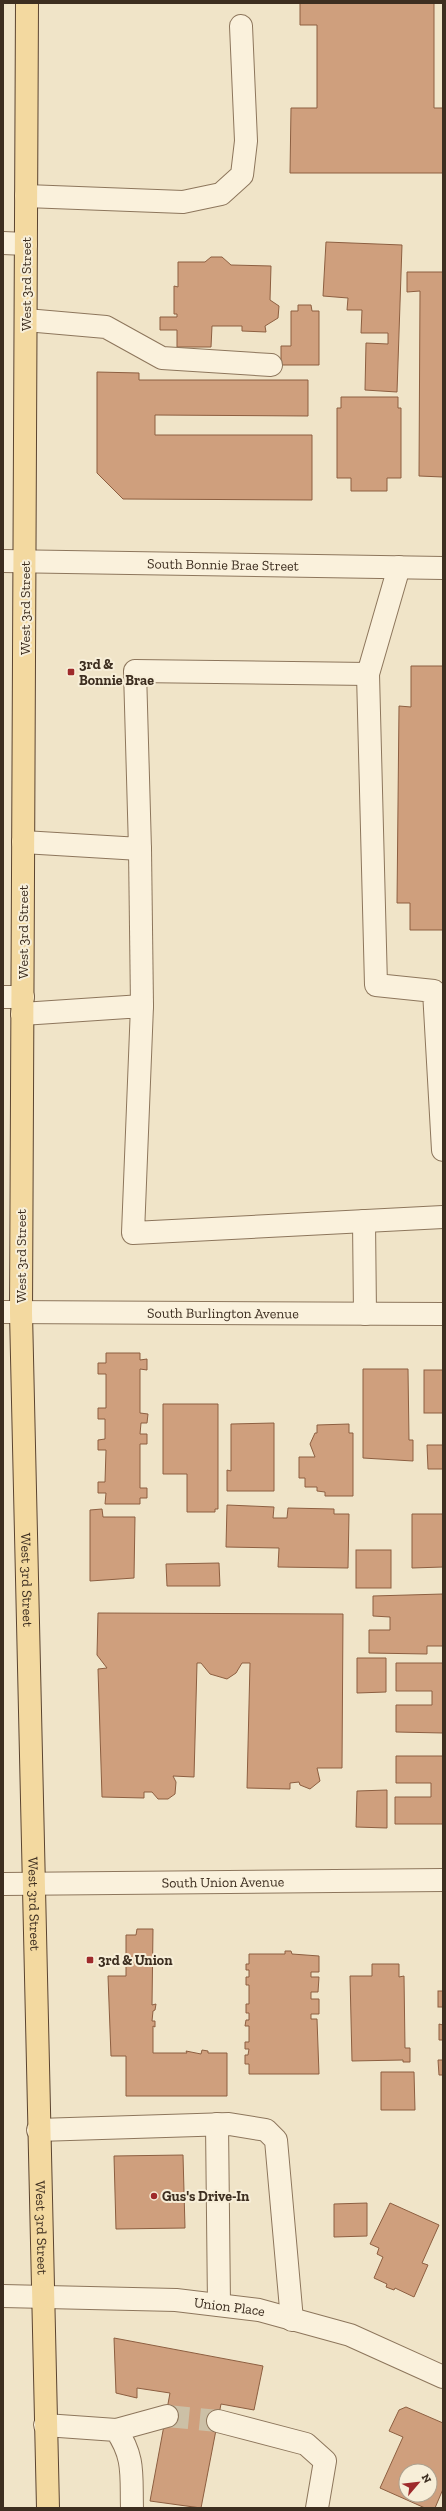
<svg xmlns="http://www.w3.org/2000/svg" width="446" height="2511" font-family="'Zilla Slab',serif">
	<rect width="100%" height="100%" fill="#f0e4c8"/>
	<g fill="#cf9f7d" stroke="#8d5f41" fill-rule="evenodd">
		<polygon points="300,3 434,3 434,108 443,108 443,173 290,173 291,108 317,108 317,25 300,25"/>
		<polygon points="326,242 402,245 397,392 365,390 366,343 388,344 388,333 361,333 362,310 347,310 348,298 323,296"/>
		<polygon points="211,257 222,257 231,265 271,266 270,300 279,306 278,318 265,326 266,332 242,331 242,326 212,326 211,347 177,347 177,330 160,330 160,317 177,317 177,314 174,314 174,286 178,287 178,262 205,262"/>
		<polygon points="407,272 443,272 443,477 419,476 420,291 407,292"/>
		<polygon points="298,305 311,305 312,311 319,311 319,365 281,365 281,346 291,346 291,311 298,311"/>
		<polygon points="97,372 139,373 139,380 308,380 308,416 155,415 155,435 312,435 312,500 123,499 97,473"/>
		<polygon points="341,397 398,397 398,408 401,408 401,478 387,478 387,491 351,491 351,478 337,478 337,408 341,408"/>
		<polygon points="411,666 443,666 443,930 410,930 410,903 397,903 399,706 411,707"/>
		<polygon points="106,1353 140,1353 140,1360 147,1359 147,1370 140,1369 140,1413 148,1414 147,1423 141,1423 140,1434 147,1434 147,1444 140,1444 140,1488 147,1488 147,1498 140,1498 140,1504 105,1504 106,1493 98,1493 98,1482 105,1482 106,1450 98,1450 98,1440 105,1439 105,1419 98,1419 98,1408 106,1408 106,1374 98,1374 98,1363 106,1363"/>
		<polygon points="363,1369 408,1369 409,1440 413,1440 413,1461 363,1458"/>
		<rect x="424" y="1370" width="19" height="43"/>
		<polygon points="163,1404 218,1404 218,1509 215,1509 215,1512 187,1512 187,1474 163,1474"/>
		<polygon points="274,1423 274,1491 227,1491 227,1470 231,1471 231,1424"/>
		<polygon points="349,1424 349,1433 353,1433 353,1496 325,1496 325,1492 317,1491 317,1487 305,1487 305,1478 299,1478 299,1457 315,1457 310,1444 315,1433 317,1433 317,1425"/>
		<polygon points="427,1445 443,1445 443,1469 428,1469"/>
		<polygon points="227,1505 274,1507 273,1518 287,1518 288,1508 334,1509 334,1514 349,1514 348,1568 278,1567 279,1548 226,1547"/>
		<polygon points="102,1509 103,1517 135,1517 134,1578 90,1581 90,1510"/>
		<polygon points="412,1514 443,1514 443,1567 412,1568"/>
		<rect x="356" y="1550" width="35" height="38"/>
		<polygon points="219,1563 220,1586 167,1586 166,1564"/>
		<polygon points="443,1594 443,1646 427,1646 427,1654 369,1653 369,1630 390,1630 390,1617 373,1616 373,1596"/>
		<polygon points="98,1613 343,1614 342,1768 317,1768 320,1781 310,1789 300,1785 299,1782 290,1783 290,1789 247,1788 250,1663 242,1663 236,1673 227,1679 210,1674 201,1663 197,1663 194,1777 173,1776 176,1782 175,1794 168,1799 158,1799 152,1792 144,1792 144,1798 102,1797 98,1669 107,1668 97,1655"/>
		<polygon points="357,1658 386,1658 386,1692 357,1693"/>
		<polygon points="396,1663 443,1663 443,1733 396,1732 396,1705 432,1705 432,1691 396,1691"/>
		<polygon points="396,1756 443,1756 443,1824 395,1824 395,1797 431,1797 431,1783 396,1783"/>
		<polygon points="387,1790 387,1828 356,1827 357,1791"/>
		<polygon points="137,1929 153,1929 152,2005 156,2004 155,2010 153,2011 152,2021 155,2021 155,2027 153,2026 153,2053 187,2053 186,2051 201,2054 202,2050 208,2051 208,2053 227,2053 227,2096 126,2096 126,2056 111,2056 108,1976 126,1976 126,1935 136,1935"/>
		<polygon points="285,1951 291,1951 292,1954 319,1956 319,1972 311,1972 311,1977 319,1977 318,1992 311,1992 311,1999 319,1999 319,2014 311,2014 311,2019 317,2019 319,2074 249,2074 249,2064 245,2064 245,2055 248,2055 249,2049 245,2049 245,2042 249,2042 249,2026 245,2026 246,2020 249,2020 249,2013 246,2013 246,2004 249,2004 249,1985 246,1985 246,1977 249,1977 249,1970 246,1970 246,1964 249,1964 249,1954 285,1954"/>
		<polygon points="372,1964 399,1964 399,1977 404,1976 405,2048 410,2048 410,2062 403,2062 403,2060 352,2061 350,1976 372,1976"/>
		<rect x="438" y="1991" width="5" height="16"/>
		<polygon points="439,2024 443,2025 443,2040 439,2040"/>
		<polygon points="438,2060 443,2060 443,2075 439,2075"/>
		<polygon points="381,2072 414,2072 415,2110 381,2110"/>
		<polygon points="183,2155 185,2228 116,2229 114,2156"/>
		<polygon points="367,2203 367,2236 334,2237 334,2204"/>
		<polygon points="390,2203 439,2225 422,2263 428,2265 414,2297 395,2288 394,2290 386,2287 387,2284 374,2278 383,2257 377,2254 379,2248 370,2244"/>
		<polygon points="114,2338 263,2366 254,2410 221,2404 201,2508 150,2501 170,2393 137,2388 137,2398 116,2393"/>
		<path d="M406,2407L443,2423V2489L435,2508H425L380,2488L403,2437L389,2431L399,2410ZM406,2471H430V2495H406Z"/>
	</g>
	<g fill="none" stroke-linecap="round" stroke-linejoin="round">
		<polyline stroke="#ccc0a6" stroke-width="22" stroke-dasharray="22 11" stroke-linecap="butt" points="167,2416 218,2421"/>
		<g stroke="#8d765c" stroke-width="24">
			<g id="minor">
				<polyline points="26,196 183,202 221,194 242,175 246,141 241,26"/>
				<polyline points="3,243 26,244"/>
				<polyline points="26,320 106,327 162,358 271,365"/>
				<path id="s1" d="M3,561L443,568"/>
				<polyline points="368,674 376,985 434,991 443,1150"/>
				<polyline points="23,842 140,849 135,671 368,674 399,567"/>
				<polyline points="140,849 142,1006"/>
				<polyline points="3,997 23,997"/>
				<polyline points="22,1014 142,1006 133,1233 443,1217"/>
				<polyline points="364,1221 365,1314"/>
				<path id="s2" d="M3,1312L443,1314"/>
				<path id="s3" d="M3,1884L443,1880"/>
				<polyline points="217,2124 219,2305"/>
				<polyline points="38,2130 229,2124 266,2130 276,2140 292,2320"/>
				<path id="s4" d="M3,2296L176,2300L259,2310L350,2335L443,2377"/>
				<polyline points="218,2421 306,2444 325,2461 317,2508"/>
				<path d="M45,2425L116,2430C135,2457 131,2476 132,2508"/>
				<polyline points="116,2430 167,2416"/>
			</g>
		</g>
		<g stroke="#5b4430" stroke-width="24">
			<g id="major">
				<path id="s5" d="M27,3L21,1313L48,2508"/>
			</g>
		</g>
		<use href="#minor" stroke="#faf1dc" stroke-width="22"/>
		<use href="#major" stroke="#f3d9a0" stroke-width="22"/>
	</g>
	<g fill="#9e2a2b" stroke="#f7eed8" stroke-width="1.5">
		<rect x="67" y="668" width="8" height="8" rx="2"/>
		<rect x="86" y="1956" width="8" height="8" rx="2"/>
		<circle cx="154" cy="2196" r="4"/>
	</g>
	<g text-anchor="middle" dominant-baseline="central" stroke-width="4" stroke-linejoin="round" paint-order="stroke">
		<g font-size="14" fill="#3d2e20" stroke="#f7eed8">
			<text transform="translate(26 284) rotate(-90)">West 3rd Street</text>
			<text stroke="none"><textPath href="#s1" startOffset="220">South Bonnie Brae Street</textPath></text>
			<text transform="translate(25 608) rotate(-90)">West 3rd Street</text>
			<text transform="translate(23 932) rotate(-90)">West 3rd Street</text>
			<text transform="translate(21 1256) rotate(-90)">West 3rd Street</text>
			<text stroke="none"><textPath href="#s2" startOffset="220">South Burlington Avenue</textPath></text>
			<text stroke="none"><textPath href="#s5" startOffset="1577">West 3rd Street</textPath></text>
			<text stroke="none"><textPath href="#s3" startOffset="220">South Union Avenue</textPath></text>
			<text stroke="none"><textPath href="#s5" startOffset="1901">West 3rd Street</textPath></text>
			<text stroke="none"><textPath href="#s5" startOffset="2225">West 3rd Street</textPath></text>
			<text stroke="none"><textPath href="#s4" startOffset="227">Union Place</textPath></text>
		</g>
		<g font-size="14" font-weight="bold" fill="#3d2e20" stroke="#f7eed8" text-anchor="start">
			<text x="79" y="664">3rd &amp;<tspan x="79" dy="16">Bonnie Brae</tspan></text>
			<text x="98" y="1960">3rd &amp; Union</text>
			<text x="162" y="2196">Gus's Drive-In</text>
		</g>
	</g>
	<rect width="446" height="2511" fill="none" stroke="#3d2e20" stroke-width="8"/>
	<g transform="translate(418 2483) rotate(62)"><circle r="19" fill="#f7eed8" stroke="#ada18e"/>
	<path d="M0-3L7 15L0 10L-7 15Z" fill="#9e2a2b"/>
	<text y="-6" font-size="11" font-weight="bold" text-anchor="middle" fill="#3d2e20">N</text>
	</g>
</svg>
